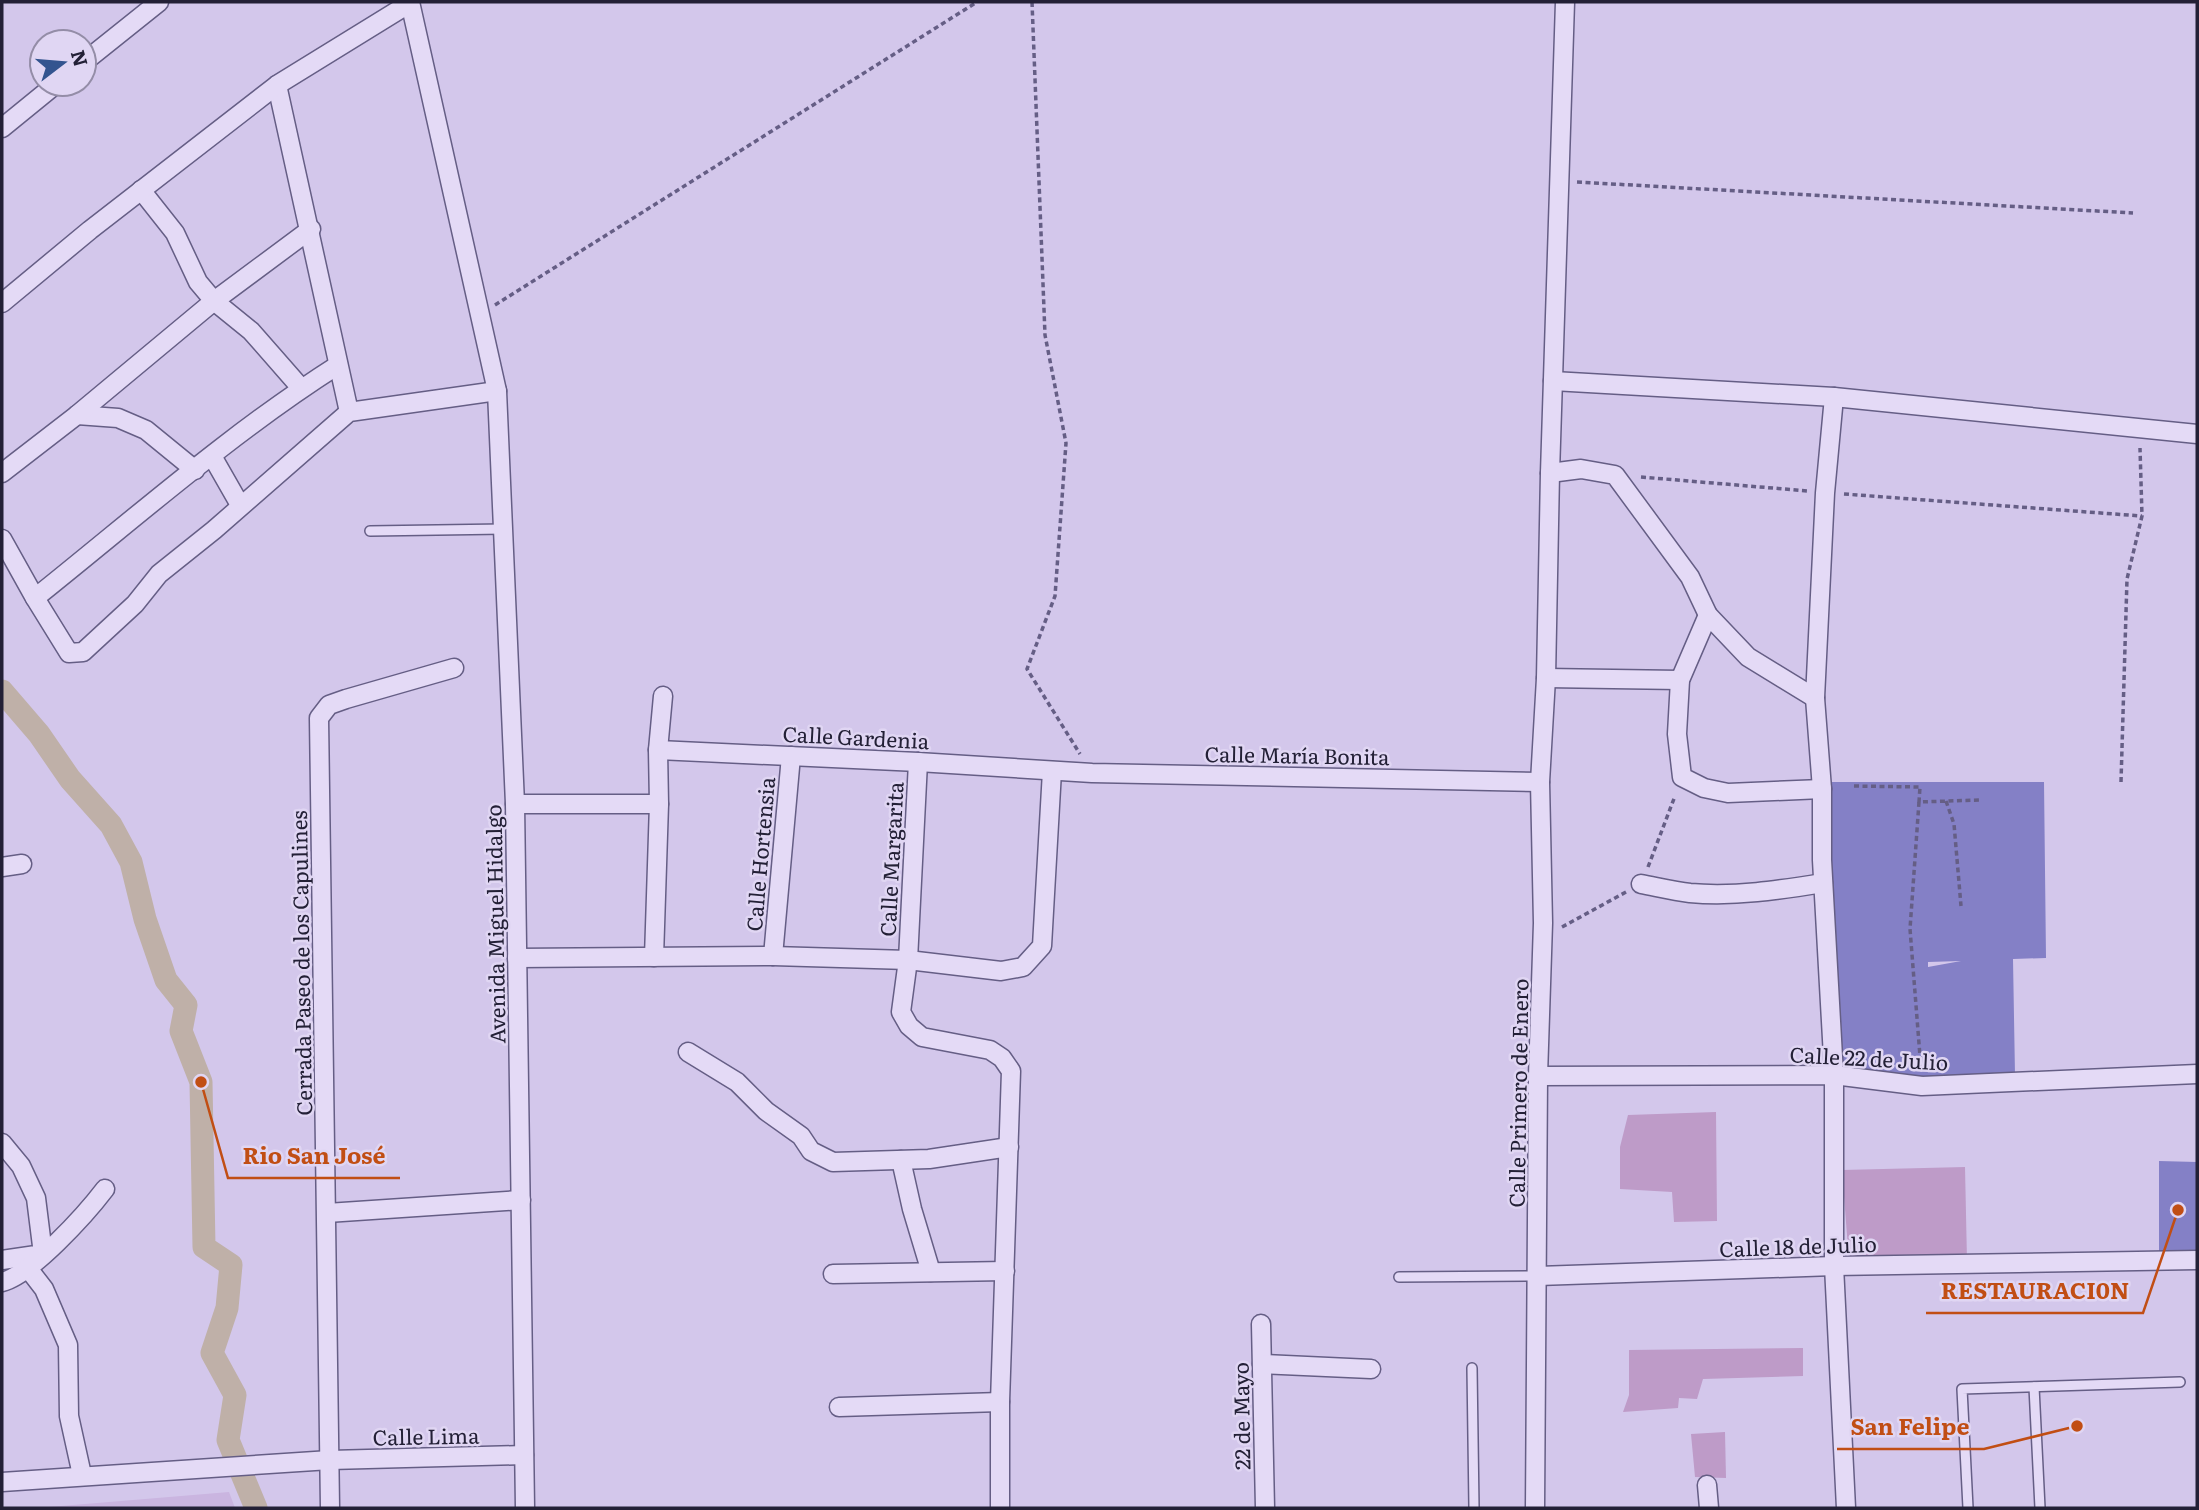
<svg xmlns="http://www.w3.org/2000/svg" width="2199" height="1510" font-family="Literata,serif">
	<rect width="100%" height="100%" fill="#d3c7eb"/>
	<polygon fill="#cab5e0" points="229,1492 235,1508 37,1508"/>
	<g fill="#be9bc8">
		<polygon points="1716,1112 1717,1221 1674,1222 1672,1192 1620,1189 1620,1147 1628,1115"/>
		<polygon points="1965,1167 1967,1261 1849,1261 1842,1170"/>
		<polygon points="1803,1348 1803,1376 1703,1379 1697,1399 1679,1398 1678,1408 1623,1412 1629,1395 1629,1350"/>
		<polygon points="1725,1432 1726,1478 1695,1477 1691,1434"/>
	</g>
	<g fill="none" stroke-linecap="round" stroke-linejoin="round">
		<polyline stroke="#bfb0a8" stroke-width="23" points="2,691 39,734 70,779 111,825 131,862 145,919 166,980 186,1005 181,1031 201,1082 204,1247 231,1265 227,1308 212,1353 235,1395 228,1440 256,1508"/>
	</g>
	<g fill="#8480c6" fill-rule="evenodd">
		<path d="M1829,782H2044L2046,958L2013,959L2015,1075L1933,1078L1839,1069ZM1961,961L1928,967V962Z"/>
		<polygon points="2159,1161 2197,1162 2197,1257 2159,1260"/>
	</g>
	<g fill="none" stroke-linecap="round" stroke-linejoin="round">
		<g stroke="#655e85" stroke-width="12">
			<g id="lane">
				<polyline points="370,531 504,529"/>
				<polyline points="1399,1277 1538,1276"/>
				<polyline points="1472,1368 1474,1508"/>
				<polyline points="2034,1387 2040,1508"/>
				<polyline points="1968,1508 1962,1389 2180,1382"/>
			</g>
		</g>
		<g stroke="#655e85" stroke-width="21">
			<g id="street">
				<polyline points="410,2 497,391 515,804 525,1508"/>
				<polyline points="84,62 159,2"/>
				<polyline points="277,85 349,412"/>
				<polyline points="2,128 56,84"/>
				<polyline points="141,190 175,233 198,282 214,301 251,331 301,388"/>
				<polyline points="2,303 90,230 277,85 410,3"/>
				<polyline points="1553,381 1834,397 2197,434"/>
				<polyline points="1834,397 1825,493 1815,698 1822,789 1822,860 1834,1075 1834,1266 1846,1508"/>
				<polyline points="77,415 118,418 146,430 195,470"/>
				<polyline points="212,456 240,505"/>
				<polyline points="2,473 77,415 214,301 311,229"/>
				<polyline points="1550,473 1581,469 1615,475 1690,577 1708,615 1748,657 1815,698"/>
				<polyline points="2,539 35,598 69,653 83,652 135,604 159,574 214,530 349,412 497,391"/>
				<path d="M35,598C134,519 231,433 338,365"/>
				<polyline points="1708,615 1680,680 1677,734 1682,777 1704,788 1728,793 1822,789"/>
				<polyline points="1546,678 1680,680"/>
				<polyline points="658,750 918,762 1092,773 1540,782"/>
				<polyline points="918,762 908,960 901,1012 909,1026 922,1037 990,1050 1002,1058 1011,1071 1000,1402 1000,1508"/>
				<polyline points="515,804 659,804"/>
				<polyline points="2,867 22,864"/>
				<path d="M1641,884C1657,887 1674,891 1690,893C1735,897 1779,890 1823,883"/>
				<polyline points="773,956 791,756"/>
				<polyline points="654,957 659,804 658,750 663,696"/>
				<polyline points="517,958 773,956 908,960 1001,971 1023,967 1042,946 1052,771"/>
				<polyline points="688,1052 737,1082 766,1111 801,1136 811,1151 833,1162 929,1159 1009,1147"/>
				<polyline points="1538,1076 1834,1075 1922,1086 2197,1074"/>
				<polyline points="2,1143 21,1166 36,1198 43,1254 2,1260"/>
				<polyline points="901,1160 912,1209 931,1272"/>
				<polyline points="327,1213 521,1200"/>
				<polyline points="27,1267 44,1289 68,1345 69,1416 82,1475"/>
				<polyline points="833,1274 1005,1271"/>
				<polyline points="1538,1276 1834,1266 2197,1260"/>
				<path d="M2,1282C31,1275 86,1214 105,1189"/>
				<polyline points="1261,1324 1265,1508"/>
				<polyline points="1262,1364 1371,1369"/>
				<polyline points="839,1407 1000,1402"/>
				<polyline points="2,1482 330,1460 524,1455"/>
				<polyline points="1707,1485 1709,1508"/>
				<polyline points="330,1508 319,718 329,705 346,699 454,668"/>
				<polyline points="1535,1508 1538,1076 1543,923 1540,782 1546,678 1550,473 1565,2"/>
			</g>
		</g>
		<g stroke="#655e85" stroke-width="3.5" stroke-dasharray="5 3.5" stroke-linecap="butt">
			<polyline points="1032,2 1045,335 1066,443 1055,596 1027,669 1080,754"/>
			<polyline points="1577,182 2133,213"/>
			<polyline points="495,305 977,2"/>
			<polyline points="1641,477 1808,491"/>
			<polyline points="1844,494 2142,516"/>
			<polyline points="2121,782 2127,579 2142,516 2140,448"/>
			<polyline points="1854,786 1920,787 1919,802 1980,800"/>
			<polyline points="1946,801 1954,824 1961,906"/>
			<polyline points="1919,802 1910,929 1921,1069"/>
			<polyline points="1648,867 1675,796"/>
			<polyline points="1562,927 1626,892"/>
		</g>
		<use href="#lane" stroke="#e4daf6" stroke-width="9"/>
		<use href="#street" stroke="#e4daf6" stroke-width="18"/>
	</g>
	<g text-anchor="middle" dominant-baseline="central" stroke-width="5" stroke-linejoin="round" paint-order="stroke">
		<g font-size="21" fill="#232036" stroke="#e0d6f3">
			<text transform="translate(856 736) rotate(3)">Calle Gardenia</text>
			<text transform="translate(1297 754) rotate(1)">Calle María Bonita</text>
			<text transform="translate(759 854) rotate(-85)">Calle Hortensia</text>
			<text transform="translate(890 859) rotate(-87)">Calle Margarita</text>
			<text transform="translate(494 924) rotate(-91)">Avenida Miguel Hidalgo</text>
			<text transform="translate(300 963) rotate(-91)">Cerrada Paseo de los Capulines</text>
			<text transform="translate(1869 1057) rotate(3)">Calle 22 de Julio</text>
			<text transform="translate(1517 1093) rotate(-89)">Calle Primero de Enero</text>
			<text transform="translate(1798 1245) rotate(-2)">Calle 18 de Julio</text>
			<text transform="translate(1240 1416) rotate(-91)">22 de Mayo</text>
			<text transform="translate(426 1435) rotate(-1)">Calle Lima</text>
		</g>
	</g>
	<path fill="none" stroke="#c14e14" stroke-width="2.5" d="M201 1082L228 1178H400M2178 1210L2143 1313H1926M2077 1426L1984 1449H1837"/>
	<g fill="#c14e14" stroke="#e0d6f3" stroke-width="2.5">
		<circle cx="201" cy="1082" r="7"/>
		<circle cx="2178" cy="1210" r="7"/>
		<circle cx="2077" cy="1426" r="7"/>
	</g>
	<g font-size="23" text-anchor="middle" font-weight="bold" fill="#c14e14" stroke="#e0d6f3" stroke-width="5" stroke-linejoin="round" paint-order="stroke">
		<text x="314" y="1164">Rio San José</text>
		<text x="2035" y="1299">RESTAURACI0N</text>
		<text x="1910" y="1435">San Felipe</text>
	</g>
	<rect width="2199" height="1510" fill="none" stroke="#232036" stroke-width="7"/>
	<g transform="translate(63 63) rotate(74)"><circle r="33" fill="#e0d6f3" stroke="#948da7" stroke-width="2"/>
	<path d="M0-5L12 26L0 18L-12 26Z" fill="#33548f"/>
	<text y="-10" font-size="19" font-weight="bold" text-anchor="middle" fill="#232036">N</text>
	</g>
</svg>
